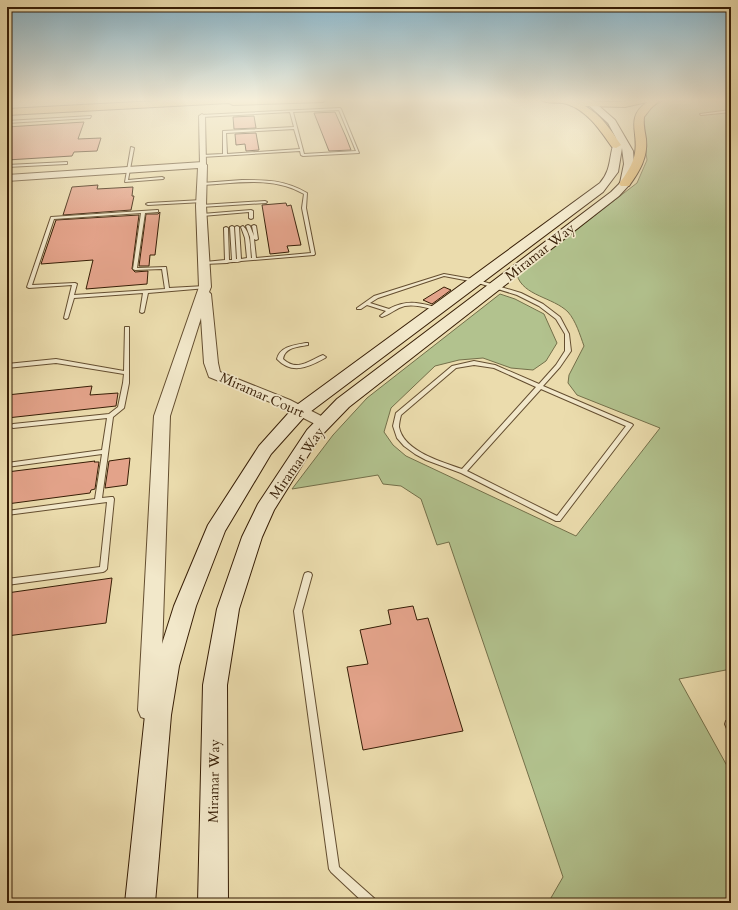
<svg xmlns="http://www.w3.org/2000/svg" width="738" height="910" font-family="Cardo,serif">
	<rect width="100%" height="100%" fill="#ebdcad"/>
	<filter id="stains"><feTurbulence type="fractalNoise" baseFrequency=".005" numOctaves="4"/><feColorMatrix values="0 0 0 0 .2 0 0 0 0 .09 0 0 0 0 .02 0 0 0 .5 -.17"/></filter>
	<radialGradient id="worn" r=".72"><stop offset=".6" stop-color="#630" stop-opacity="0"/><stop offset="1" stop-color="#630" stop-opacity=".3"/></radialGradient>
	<path fill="#b2c28e" stroke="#74704a" d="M666,99H731V669L679,679L731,773V903H548L563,877L449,542L437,545L421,499L401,486L383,484L378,475L292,489L333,435L367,398L500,294L515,299L544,314L557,343L546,361L533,370L511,368L483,358L459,360L435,366L391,408L384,432L393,445L406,456L576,536L660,428L577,395L568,383L569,375L584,346C580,335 576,321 568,312C553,297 523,296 517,275L637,183L647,160L642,123L647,110Z"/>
	<g fill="#e3a38a" stroke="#371e06">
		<polygon points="335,112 346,137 351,150 329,151 314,113"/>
		<polygon points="254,116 256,128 234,129 233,117"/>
		<polygon points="84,122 78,139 101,138 97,151 74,152 72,156 7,160 7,127"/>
		<polygon points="256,133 259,150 246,151 245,144 236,145 235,134"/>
		<polygon points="98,185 97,189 133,187 132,196 134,196 131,210 63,215 72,187"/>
		<polygon points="286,203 287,206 291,205 301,245 287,246 289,252 270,254 262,205"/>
		<polygon points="160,212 155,255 150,255 149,266 139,266 146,214 158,214"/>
		<polygon points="139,215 132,269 135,272 148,271 147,284 86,289 93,260 41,264 56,220"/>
		<polygon points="444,287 451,290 432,304 423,300"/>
		<polygon points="92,386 90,395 118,393 116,406 7,418 7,395"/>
		<polygon points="130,458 127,485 105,488 109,461"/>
		<polygon points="95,461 94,462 99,462 95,489 91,490 90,493 7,504 7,472"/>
		<polygon points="112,578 106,623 7,636 7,593"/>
		<polygon points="413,606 417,620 428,618 463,731 363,750 347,667 368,664 360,630 391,624 388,610"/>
	</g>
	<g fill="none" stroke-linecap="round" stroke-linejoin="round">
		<g stroke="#644e30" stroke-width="2">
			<g id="service">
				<path d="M340,108L341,109L359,153L303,156L301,155L300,151L202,157L200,156L202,155L223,154V131L294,127L290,112L202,117L201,115ZM339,110L356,151L304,154L293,112ZM294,129L300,149L227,154L226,133Z"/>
				<polygon points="731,110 731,112 701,115 700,114"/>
				<polygon points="91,116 90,118 7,123 7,121"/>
				<polygon points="131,147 134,148 128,180 162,177 164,178 163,179 125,182"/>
				<polygon points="67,162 67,164 66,164 7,167 7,165"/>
				<path d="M242,180C267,180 285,180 307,193L306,208L315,254L314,255L241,261C237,263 231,261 227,263L204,264V262H205L225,260L224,228L226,227L228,228L229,260H232L230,227L232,226L234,227L236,259H237L235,227L237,226L239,227L241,259L247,258L245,238L241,227L243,226C251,233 250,248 251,258H252L250,237L246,226L248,225L250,226L254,236L252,226L254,225L256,226L258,239L256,240L254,239L256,258L311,253L302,208L304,194C273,176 237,183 202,185L200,184L202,183Z"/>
				<polygon points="202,200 204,201 203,202 148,205 146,204 148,203"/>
				<polygon points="265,201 267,202 266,203 201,207 199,206 201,205"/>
				<path d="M157,210H158V212L145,213L137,268L166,267L169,288L205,286H207V288L148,293L144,312L142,313L140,312L143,293L74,298L68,318L66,319L64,318L72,285L29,288L27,287L51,217ZM141,213L133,269L135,270L162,269L165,289L74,295L77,284L75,283L32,285L54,219Z"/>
				<polygon points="251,210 253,211 253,218 251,219 249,218 249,212 202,216 200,215 202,214"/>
				<path d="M444,274L478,280L521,293L543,304L560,317L569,334L571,351L560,367L543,386L632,424L633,425L560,521H556L461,473L426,460L415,454L404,446L397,438L393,426L396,413L452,366L474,361L495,365L539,384L556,365L565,351V334L556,319L539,306L517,295L475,282L444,276L378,298L370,303L389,309C408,299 419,303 439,308V309L437,310C425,308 411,302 399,308C393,311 388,315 382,317L380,316L386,311L367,305L361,309H357V308L374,296ZM474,365L494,368L536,387L462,469C442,462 403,451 399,427C399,423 400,419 401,415L456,368ZM541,389L626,426L557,516L467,471Z"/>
				<polygon points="125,327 129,327 129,383 124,408 113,417 102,498 111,497 113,497 114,499 107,569 105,571 103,572 7,585 7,579 100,567 107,502 7,515 7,511 95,499 102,454 7,467 7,463 102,450 107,418 13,428 10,426 13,424 109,414 118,407 123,383 124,374 56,363 7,368 7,364 56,359 124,371"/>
				<path d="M306,343H308V345C298,347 285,347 283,359C297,372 308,361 323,355L326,357L325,358C309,367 292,375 277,359C280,346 295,345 306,343Z"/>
				<polygon points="308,572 311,573 312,575 302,611 339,867 375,899 376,903 364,903 331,872 329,869 294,611 304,575 305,573"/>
				<polygon points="731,719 731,732 728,731 725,724 726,721"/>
			</g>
		</g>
		<g stroke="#644e30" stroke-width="2">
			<polygon id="minor" points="202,114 205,116 206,165 203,167 200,165 199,116"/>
		</g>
		<g stroke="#644e30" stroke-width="2">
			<polygon id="tertiary" points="203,162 207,165 206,206 211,287 209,292 211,294 218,363 220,372 290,400 329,420 332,423 329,426 324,428 319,426 280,406 209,377 204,363 201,318 170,416 160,710 157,717 149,720 141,717 138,710 154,416 199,287 196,206 198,168 7,181 7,175"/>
		</g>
		<g stroke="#371e06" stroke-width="2">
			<path id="secondary" d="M582,99H591L615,120L633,151L634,164L630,184L619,196L349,407L319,438L274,510L262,537L239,609L227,685L228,903H198L203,685L217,609L242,537L258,504L307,430L337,399L611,192L620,183L624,164L622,148L618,172L603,192L306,415L271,454L225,531L196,606L179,666L171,715L155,903H125L145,715L155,666L174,606L208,525L259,446L294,407L600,183C613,168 608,154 616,138L608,123Z"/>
		</g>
		<g stroke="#371e06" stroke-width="2">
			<g id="primary">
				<polygon points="193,99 327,99 323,102 233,105 229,103 7,115 7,109"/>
				<path d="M540,99L611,102L661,99L651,108L644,117C643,125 645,132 646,139C648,158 639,172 629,186H621L619,184C626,174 633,165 635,153C639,132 625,118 647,102L625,107L585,106C601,115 611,130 621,145L616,148L612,147C600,130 588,111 567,104C559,101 546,105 540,99Z"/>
			</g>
		</g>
		<use href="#service" fill="#f2e8ca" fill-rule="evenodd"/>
		<use href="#minor" fill="#f2e8ca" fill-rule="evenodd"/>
		<use href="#tertiary" fill="#f2e8ca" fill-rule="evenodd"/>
		<use href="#secondary" fill="#f2e8ca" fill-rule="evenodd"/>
		<use href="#primary" fill="#e6be76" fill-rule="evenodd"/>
	</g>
	<linearGradient id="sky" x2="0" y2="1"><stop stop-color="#88b7ce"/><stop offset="0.44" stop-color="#f6efda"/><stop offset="1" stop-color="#f6efda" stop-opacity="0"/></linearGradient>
	<rect width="738" height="227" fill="url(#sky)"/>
	<g text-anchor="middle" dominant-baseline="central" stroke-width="3.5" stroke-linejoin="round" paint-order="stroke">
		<g font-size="14" fill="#371e06" stroke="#f2e8ca">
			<text transform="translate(540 252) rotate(-38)">Miramar Way</text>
			<text transform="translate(262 395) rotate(24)">Miramar Court</text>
			<text transform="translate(297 463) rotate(-55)">Miramar Way</text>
			<text transform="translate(214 781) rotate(-89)">Miramar Way</text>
		</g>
	</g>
	<rect width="738" height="910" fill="none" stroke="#ebdcad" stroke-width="24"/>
	<rect x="8" y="8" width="722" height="894" fill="none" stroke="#371e06" stroke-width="2"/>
	<rect x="12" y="12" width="714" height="886" fill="none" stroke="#371e06"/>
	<rect width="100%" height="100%" filter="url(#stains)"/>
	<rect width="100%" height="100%" fill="url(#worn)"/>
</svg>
